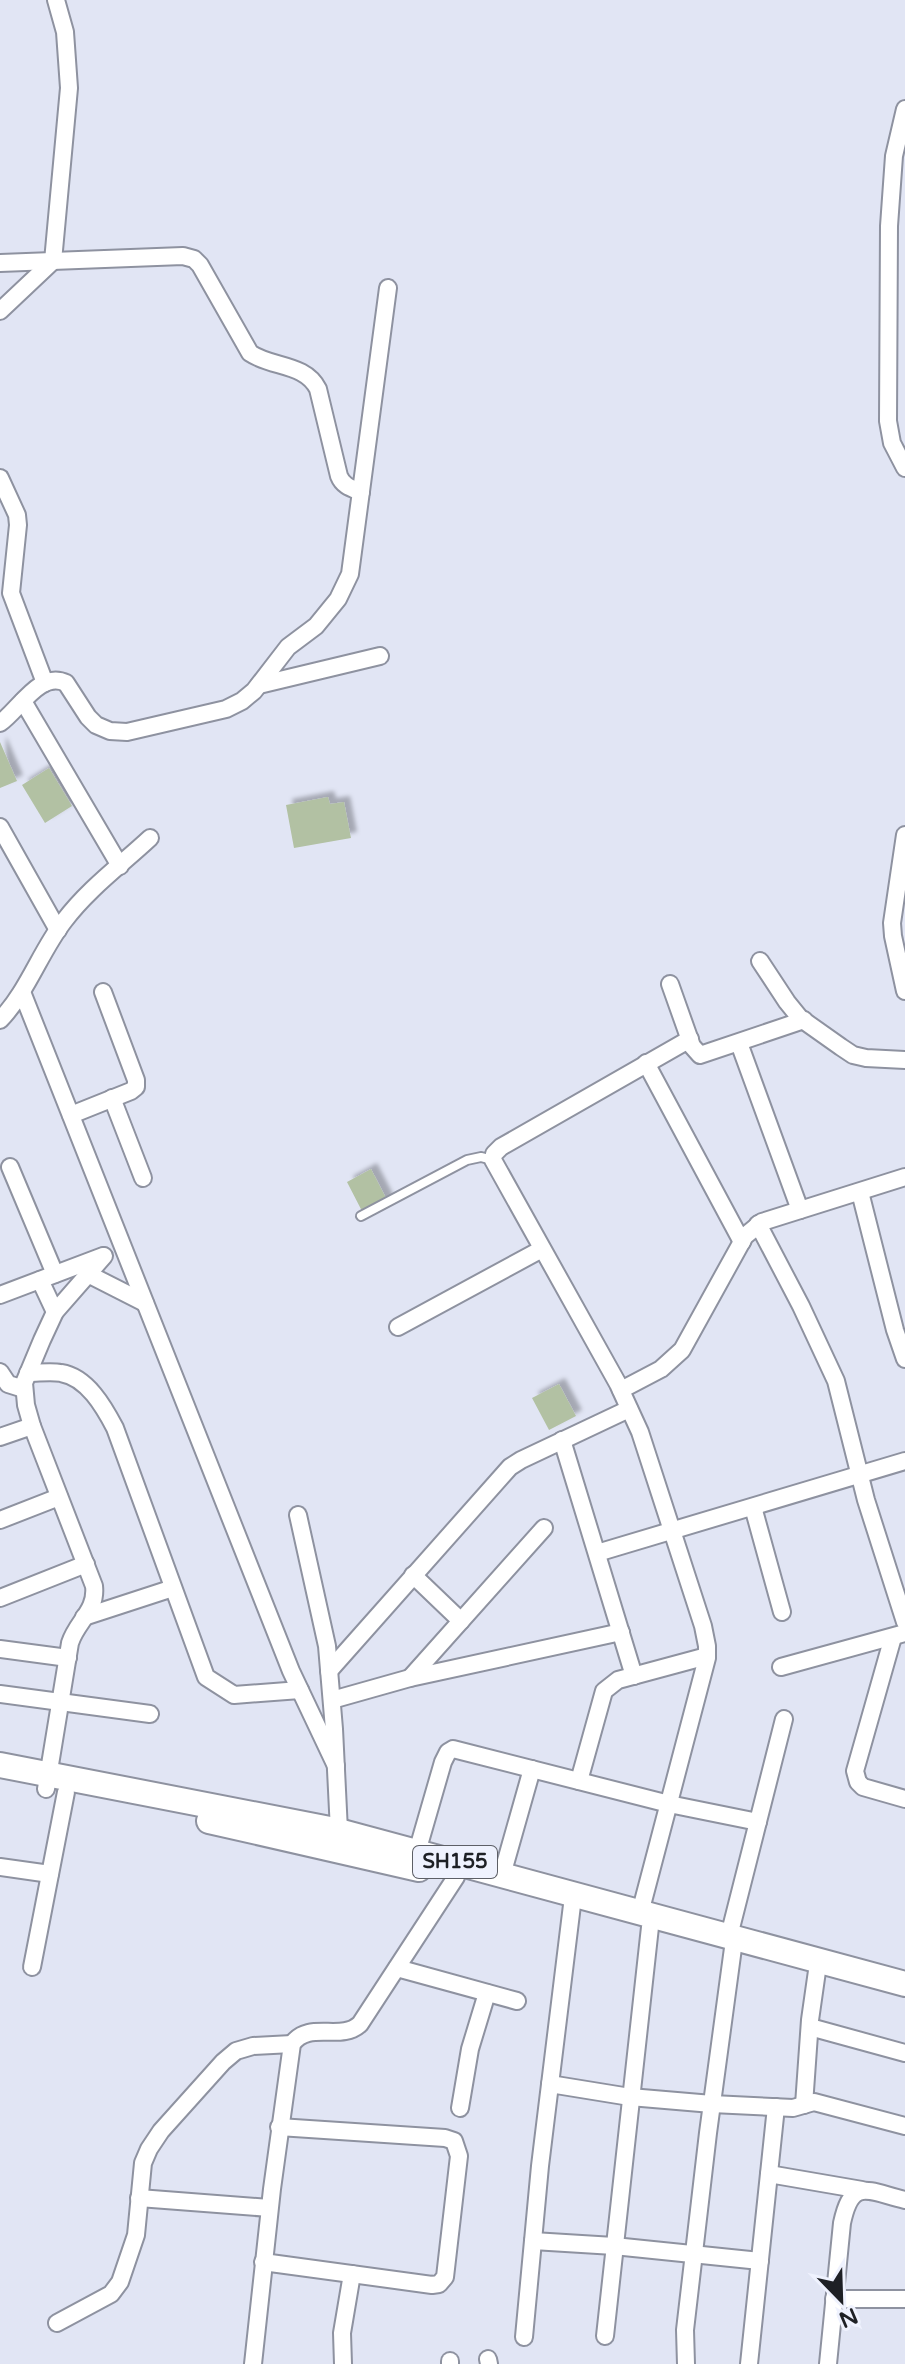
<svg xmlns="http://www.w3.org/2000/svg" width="905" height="2364" font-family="'Varela Round',sans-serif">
	<defs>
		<filter id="shadow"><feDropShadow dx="6" dy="-6" stdDeviation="2" flood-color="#0004"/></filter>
	</defs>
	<rect width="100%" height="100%" fill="#e1e5f4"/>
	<g fill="#b2c1a3" filter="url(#shadow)">
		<polygon points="0,742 17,781 0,788"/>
		<polygon points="49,768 72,806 45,823 22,785"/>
		<polygon points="328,797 330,804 344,802 351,838 294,848 286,805"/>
		<polygon points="371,1169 388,1202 364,1215 347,1182"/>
		<polygon points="559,1384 576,1416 549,1430 532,1398"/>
	</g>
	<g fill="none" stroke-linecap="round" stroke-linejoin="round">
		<g stroke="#8e92a0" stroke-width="12">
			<polyline id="lane" points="361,1216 467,1160 481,1157 493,1160"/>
		</g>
		<g stroke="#8e92a0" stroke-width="20">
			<g id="street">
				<polyline points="905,109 894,156 889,226 888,421 892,443 905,468"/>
				<path d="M0,263L183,256L194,259L200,265L250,353C272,368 305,363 318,389L339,476C343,486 351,488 361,492"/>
				<polyline points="0,311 53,261 69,88 65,32 56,0"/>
				<polyline points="0,478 17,515 18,525 11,593 45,683"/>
				<polyline points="259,685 380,656"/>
				<polyline points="23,701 120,866"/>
				<path d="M0,723C19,710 40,670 66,683L88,717L96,725L110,731L127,732L226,709L242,701L254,691L288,647L316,626L338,599L350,574L388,288"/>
				<polyline points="0,827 58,930"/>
				<polyline points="905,835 892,923 893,936 905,991"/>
				<polyline points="760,961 787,1002 800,1018 841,1047 853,1055 866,1058 905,1060"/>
				<polyline points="670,984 692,1046 700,1055 804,1020"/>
				<polyline points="22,992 291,1671 336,1766"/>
				<path d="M0,1020C28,991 40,952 64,921C88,889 121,865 150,838"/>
				<polyline points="739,1043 800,1210"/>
				<polyline points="646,1063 742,1242"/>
				<polyline points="112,1098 143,1178"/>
				<polyline points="71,1115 131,1091 136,1087 136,1080 103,992"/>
				<polyline points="10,1167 55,1274"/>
				<polyline points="860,1192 895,1330 905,1359"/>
				<polyline points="758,1224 801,1306 836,1381 866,1500 905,1622"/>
				<polyline points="88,1274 145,1303"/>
				<polyline points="40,1280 55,1312"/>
				<polyline points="0,1295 103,1256"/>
				<polyline points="398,1327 542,1249"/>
				<polyline points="0,1372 8,1384 24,1389"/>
				<path d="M28,1373C39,1373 51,1371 61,1373C87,1377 104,1407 115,1428L206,1677L234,1695L300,1690"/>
				<polyline points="621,1390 661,1369 682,1350 745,1236 762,1222 905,1177"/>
				<polyline points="0,1437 32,1426"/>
				<polyline points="562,1440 634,1676"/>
				<polyline points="753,1507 782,1612"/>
				<polyline points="298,1515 327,1646 334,1729 339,1831"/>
				<polyline points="0,1520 59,1497"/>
				<polyline points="597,1553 905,1461"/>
				<polyline points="413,1575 461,1621"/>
				<polyline points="0,1598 86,1564"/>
				<polyline points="84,1617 173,1588"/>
				<polyline points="893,1637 855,1771 858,1782 863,1787 905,1799"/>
				<polyline points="0,1649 68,1658"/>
				<polyline points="781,1667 905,1633"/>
				<polyline points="329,1671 510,1467 521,1460 629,1409"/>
				<polyline points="410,1678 544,1528"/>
				<polyline points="0,1694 150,1714"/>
				<polyline points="332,1700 410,1678 621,1632"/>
				<polyline points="579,1781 604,1691 618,1680 707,1656"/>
				<path d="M46,1789L70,1643C77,1621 97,1611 94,1586L32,1426L26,1405L24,1383L42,1340L55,1312L104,1256"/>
				<polyline points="417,1852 443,1762 448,1752 453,1749 669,1804 758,1822"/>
				<polyline points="0,1867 50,1874"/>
				<polyline points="502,1875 532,1769"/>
				<polyline points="640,1913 707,1658 707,1646 703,1626 640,1432 618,1384 493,1160 494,1154 501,1147 690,1039"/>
				<polyline points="729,1936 784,1719"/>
				<polyline points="32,1967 66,1792"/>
				<polyline points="397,1968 517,2001"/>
				<polyline points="810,2027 905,2053"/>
				<polyline points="550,2084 630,2097 712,2104 793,2108 814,2102 905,2126"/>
				<polyline points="804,2105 810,2020 817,1971"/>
				<polyline points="460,2108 470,2049 487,1993"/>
				<polyline points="769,2174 862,2190"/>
				<polyline points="139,2198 269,2208"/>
				<polyline points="533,2241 614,2246 760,2261"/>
				<polyline points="263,2262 432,2285 439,2284 445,2277 459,2156 454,2141 445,2138 279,2127"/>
				<polyline points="834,2299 905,2299"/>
				<polyline points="57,2323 111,2294 120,2282 136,2235 143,2163 149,2149 161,2131 223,2062 236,2051 253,2046 292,2044"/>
				<polyline points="605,2336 650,1927"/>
				<polyline points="524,2337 540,2166 572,1905"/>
				<polyline points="488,2359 489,2364"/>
				<polyline points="450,2361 450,2364"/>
				<path d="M253,2364L272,2189L292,2044C309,2020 341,2042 360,2024L456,1877"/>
				<polyline points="343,2364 342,2333 352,2274"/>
				<polyline points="686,2364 685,2330 708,2133 733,1948"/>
				<polyline points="749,2364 776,2107"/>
				<path d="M828,2364L842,2223C852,2177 867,2191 905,2200"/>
			</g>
		</g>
		<g stroke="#8e92a0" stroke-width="28">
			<g id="primary">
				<polyline points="0,1765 335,1830 905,1984"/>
				<polyline points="209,1821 419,1869"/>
			</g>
		</g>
		<use href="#lane" stroke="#fff" stroke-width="8"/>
		<use href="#street" stroke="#fff" stroke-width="16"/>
		<use href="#primary" stroke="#fff" stroke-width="24"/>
	</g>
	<g text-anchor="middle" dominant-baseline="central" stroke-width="6" stroke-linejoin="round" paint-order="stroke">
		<rect fill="#eff2fe" stroke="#5d5f66" stroke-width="2" x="413" y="1846" width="84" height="32" rx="6"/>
		<g font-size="20" font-weight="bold" fill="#1e2025">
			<text x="455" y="1862">SH155</text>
		</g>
	</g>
	<g transform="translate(841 2300) rotate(157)" stroke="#eff2fe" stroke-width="6" paint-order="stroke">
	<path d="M0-6L14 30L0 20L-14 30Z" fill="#1e2025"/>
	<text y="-12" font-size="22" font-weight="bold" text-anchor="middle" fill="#1e2025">N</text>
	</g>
</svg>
